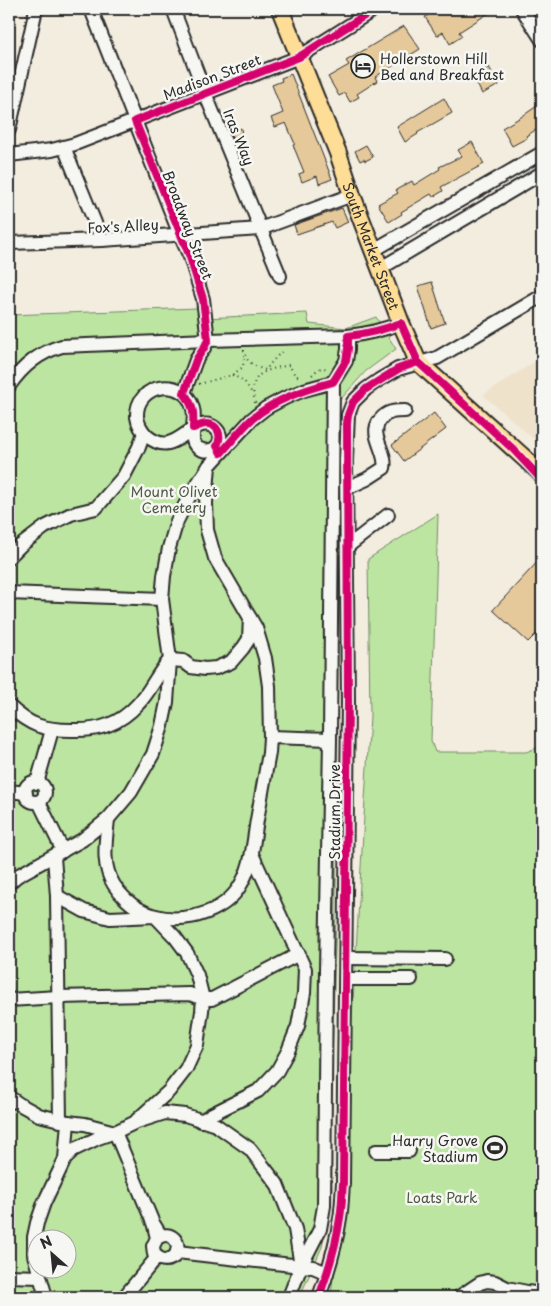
<svg xmlns="http://www.w3.org/2000/svg" width="551" height="1306" font-family="'Playpen Sans',sans-serif">
	<rect width="100%" height="100%" fill="#f3ede0"/>
	<filter id="ink" filterUnits="userSpaceOnUse"><feTurbulence type="fractalNoise" baseFrequency=".02" numOctaves="2"/><feDisplacementMap in="SourceGraphic" scale="10" xChannelSelector="R" yChannelSelector="G"/><feConvolveMatrix kernelMatrix="1 2 1 2 8 2 1 2 1" color-interpolation-filters="sRGB"/></filter>
	<g filter="url(#ink)">
		<polygon fill="#efe2cb" points="542,357 542,446 483,395"/>
		<g fill="#bce5a1" stroke="#748866" fill-rule="evenodd">
			<path d="M198,308L199,317L205,318L307,313L309,324L346,328L376,317L396,349L366,371L339,401L336,909L331,1106L332,1190L322,1247L304,1287L301,1297H9V315ZM38,1238H68V1268H38Z"/>
			<polygon points="438,514 431,741 435,752 526,752 542,746 542,1297 331,1297 343,1170 370,716 368,559"/>
		</g>
		<g fill="#e6c99a" stroke="#2b2b2b">
			<polygon points="438,9 495,9 459,32 462,36 450,44 443,32 437,36 425,17"/>
			<polygon points="404,26 420,49 375,77 377,81 357,94 359,97 350,102 345,93 339,96 328,77 349,65 346,61"/>
			<polygon points="489,67 499,85 482,94 473,76"/>
			<polygon points="291,74 332,179 319,184 317,176 302,182 299,174 304,172 293,145 295,144 286,123 275,127 271,118 283,113 272,85 282,81 281,78"/>
			<polygon points="444,98 452,113 417,133 418,134 405,142 397,127"/>
			<polygon points="537,106 542,114 542,126 526,136 527,138 512,146 502,128 521,117"/>
			<polygon points="241,128 242,137 233,140 230,133"/>
			<polygon points="472,142 484,164 441,187 443,191 433,197 431,194 401,212 402,214 389,222 378,204 398,193 396,190 412,181 414,185 440,169 439,167 462,156 458,150"/>
			<polygon points="366,145 373,157 365,161 364,159 360,161 355,151"/>
			<polygon points="342,208 348,222 335,228 332,222 297,234 294,225"/>
			<polygon points="432,282 445,323 431,328 418,286"/>
			<polygon points="434,413 446,429 404,461 392,445"/>
			<polygon points="542,557 542,641 536,634 528,642 493,610"/>
		</g>
		<g fill="none" stroke-linecap="round" stroke-linejoin="round">
			<g stroke="#2b2b2b" stroke-width="16">
				<g id="minor">
					<polyline points="91,9 180,235 190,257 203,299 208,340 204,348 196,360 184,393"/>
					<polyline points="173,9 205,93 280,276"/>
					<polyline points="522,9 542,40"/>
					<polyline points="9,130 36,9"/>
					<polyline points="64,147 102,240"/>
					<polyline points="9,155 52,150 75,144 299,57 375,9"/>
					<polyline points="9,243 102,240 260,229 352,195"/>
					<polyline points="374,250 542,153"/>
					<polyline points="381,268 542,173"/>
					<path d="M9,386C22,367 40,352 62,346L208,340L348,336C367,334 383,330 401,323"/>
					<path d="M193,428C193,432 193,436 193,440C195,451 210,454 217,446C226,435 214,422 202,425C183,430 171,456 147,436C142,431 138,424 137,417C135,382 186,376 193,409C195,415 193,422 193,428"/>
					<path d="M347,488L367,479L384,468C388,452 368,435 380,420C387,411 395,411 405,411"/>
					<polyline points="347,547 388,515"/>
					<polyline points="9,557 20,546 45,527 71,514 96,508 124,476 139,447 144,433"/>
					<polyline points="9,593 162,599"/>
					<path d="M9,706C30,726 44,730 72,730C99,731 120,724 138,704C151,691 157,673 170,660L183,661L191,667L205,669L216,668L231,662L243,648L249,639L250,618"/>
					<polyline points="270,737 330,739"/>
					<circle cx="35" cy="792" r="10"/>
					<polyline points="37,783 52,730"/>
					<polyline points="9,791 26,793"/>
					<polyline points="39,802 63,851"/>
					<path d="M108,819C106,841 101,865 114,885C120,894 130,904 139,909C169,927 218,918 238,889C252,869 253,844 257,820C261,798 265,776 269,753L270,737L269,686L265,658L256,628L215,558L207,530L206,503L209,466"/>
					<polyline points="54,857 57,896 60,1121"/>
					<polyline points="9,883 17,876 82,840 108,819 131,792 153,754 162,726 167,702 170,660 162,599 164,576 169,548 177,521 189,497 209,466 252,419 266,408 285,398 304,390 333,382"/>
					<polyline points="57,896 84,911 110,918 155,916 175,937 187,953 197,975 203,999 202,1011 197,1045 186,1069 169,1091 137,1120"/>
					<polyline points="346,958 445,959"/>
					<polyline points="346,979 411,979"/>
					<polyline points="9,1000 58,997 190,994 203,999 212,999 299,954"/>
					<polyline points="9,1097 19,1104 39,1115 68,1122 85,1124 115,1132 153,1223 161,1236"/>
					<polyline points="201,1121 212,1114 258,1091 277,1071 288,1051 298,1026 304,993 305,969 252,854"/>
					<polyline points="376,1151 409,1151"/>
					<polyline points="65,1159 68,1122"/>
					<path d="M154,1226L157,1238L153,1246L154,1254C161,1261 167,1262 175,1256C183,1243 171,1229 157,1238"/>
					<polyline points="177,1252 301,1266 313,1267 327,1273"/>
					<polyline points="301,1266 320,1229 324,1206 326,971 330,739 333,382 346,361 348,349 348,336"/>
					<polyline points="9,1276 39,1277"/>
					<polyline points="46,1297 34,1255 34,1237 37,1223 44,1203 65,1159 73,1150 98,1138 115,1132 134,1123 165,1113 185,1115 216,1125 250,1149 277,1184 295,1229 301,1266 289,1297"/>
					<polyline points="124,1297 157,1257"/>
					<path d="M319,1297C328,1272 336,1246 340,1218C342,1207 342,1195 343,1183L348,702L346,460L348,415L353,402L366,389L379,380L398,369L437,358L542,296"/>
					<polyline points="459,1297 480,1283 487,1281 495,1282 507,1288 527,1292 542,1294"/>
				</g>
			</g>
			<g stroke="#2b2b2b" stroke-width="20">
				<g id="major">
					<path id="s1" d="M280,9L338,153L352,195L401,323L418,362L542,474"/>
				</g>
			</g>
			<g stroke="#2b2b2b" stroke-width="2" stroke-dasharray="1 4" stroke-linecap="butt">
				<path d="M244,350C245,362 255,367 266,370L270,364L283,350"/>
				<polyline points="232,375 244,381 252,393"/>
				<path d="M312,375C317,370 320,366 327,369"/>
				<polyline points="199,384 232,375 243,367 244,357"/>
				<path d="M255,403C248,372 264,371 289,365L295,375L301,378"/>
			</g>
			<use href="#minor" stroke="#f6f6f2" stroke-width="12"/>
			<use href="#major" stroke="#fedd96" stroke-width="16"/>
			<g stroke="#f6f6f2" stroke-width="11">
				<g id="cycleway">
					<path d="M375,9L299,57L135,121L190,257L203,299L208,340L204,348L196,360L184,393C194,406 194,413 193,428C197,427 201,424 206,424C219,424 222,436 217,446L221,453C231,442 241,429 252,419C275,399 304,390 333,382L346,361L348,349V336C367,334 383,330 401,323L418,362L513,449L542,480"/>
					<path d="M319,1297C328,1272 336,1246 340,1218C342,1207 342,1195 343,1183L348,702L347,424L348,415L353,402L366,389L398,369L418,362"/>
				</g>
			</g>
			<use href="#cycleway" stroke="#d6006c" stroke-width="8"/>
		</g>
	</g>
	<defs>
		<g id="hotel-ring" transform="scale(1.25)"><circle r="9.5" fill="#f6f6f2" stroke="#2b2b2b" stroke-width="1.5"/><path d="M-6-4.5h1.5V1H6V5H4.5V3h-9V5H-6ZM-4 0a1.8 1.8 0 1 1 3.6 0ZM.5 0V-2.5h3Q6-2.5 6 0Z" fill="#2b2b2b"/></g>
		<g id="stadium-ring" transform="scale(1.25)"><circle r="9.5" fill="#f6f6f2" stroke="#2b2b2b" stroke-width="1.5"/><path d="M0-5a6.5 5 0 1 0 0 10a6.5 5 0 1 0 0-10ZM-3.5-1.8h7v3.6h-7Z" fill="#2b2b2b"/></g>
	</defs>
	<g fill-rule="evenodd">
		<use href="#hotel-ring" x="363" y="66"/>
		<use href="#stadium-ring" x="495" y="1148"/>
	</g>
	<g text-anchor="middle" dominant-baseline="central" stroke-width="5" stroke-linejoin="round" paint-order="stroke">
		<g font-size="14" fill="#2b2b2b" stroke="#f6f6f2" text-anchor="start">
			<text x="380" y="58">Hollerstown Hill<tspan x="380" dy="16">Bed and Breakfast</tspan></text>
			<text x="478" y="1140" text-anchor="end">Harry Grove<tspan x="478" dy="16">Stadium</tspan></text>
		</g>
		<g font-size="14" fill="#2b2b2b" stroke="#f6f6f2">
			<text transform="translate(212 77) rotate(-21)">Madison Street</text>
			<text transform="translate(239 137) rotate(68)">Iras Way</text>
			<text transform="translate(188 225) rotate(69)">Broadway Street</text>
			<text transform="translate(123 226) rotate(-3)">Fox's Alley</text>
			<text stroke="none"><textPath href="#s1" startOffset="254">South Market Street</textPath></text>
			<text transform="translate(334 812) rotate(-90)">Stadium Drive</text>
		</g>
		<g font-size="14" fill="#4f5a48" stroke="#f6f6f2">
			<text x="174" y="491">Mount Olivet<tspan x="174" dy="16">Cemetery</tspan></text>
			<text x="442" y="1197">Loats Park</text>
		</g>
	</g>
	<rect width="551" height="1306" fill="none" stroke="#f6f6f2" stroke-width="30"/>
	<rect x="15" y="15" width="521" height="1276" fill="none" stroke="#2b2b2b" stroke-width="2" filter="url(#ink)"/>
	<g transform="translate(52 1254) rotate(333)"><circle r="24" fill="#f6f6f2" stroke="#a5a5a2"/>
	<path d="M0-4L9 19L0 12L-9 19Z" fill="#2b2b2b"/>
	<text y="-8" font-size="14" font-weight="bold" text-anchor="middle" fill="#2b2b2b">N</text>
	</g>
</svg>
